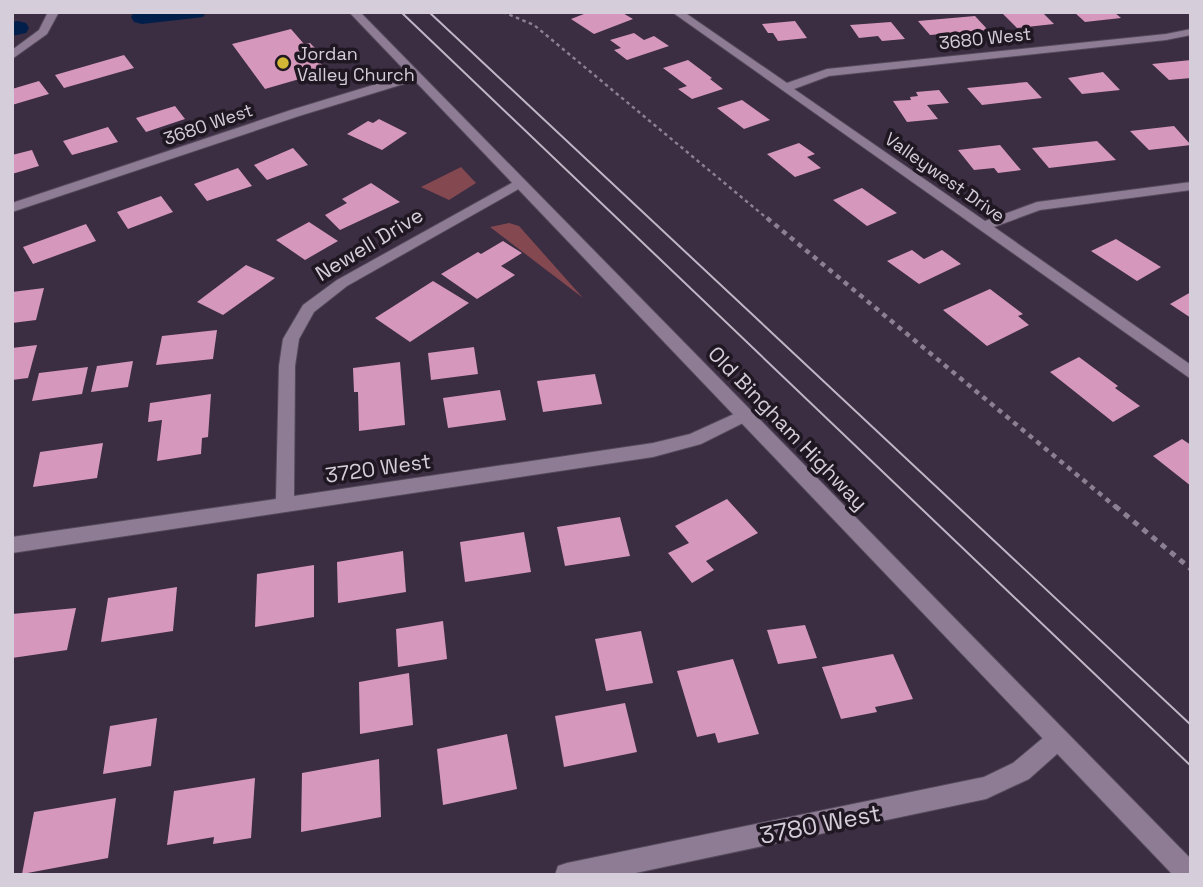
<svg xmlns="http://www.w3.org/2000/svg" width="1203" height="887" font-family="'Space Grotesk',sans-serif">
	<rect width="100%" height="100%" fill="#3b2d42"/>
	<g fill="#844850">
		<polygon points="461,167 476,183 449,200 421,187"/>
		<polygon points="509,223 519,226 583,298 490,227"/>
	</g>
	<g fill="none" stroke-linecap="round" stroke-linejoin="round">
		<g fill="#021e4a" fill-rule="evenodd">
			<polygon points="134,12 206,12 203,17 195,18 142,24 134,22 131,17"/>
			<polygon points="18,21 26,23 29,28 26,33 12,36 12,22"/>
		</g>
	</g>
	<g fill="#d597bb">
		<polygon points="589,12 621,12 633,19 594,34 571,19"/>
		<polygon points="1015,12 1042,12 1054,24 1017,28 1003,14"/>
		<polygon points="1074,12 1114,12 1121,18 1085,22"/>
		<polygon points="975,16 988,30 930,35 918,21"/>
		<polygon points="795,21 807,38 778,41 773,33 768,33 762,24"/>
		<polygon points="891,22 905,39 882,41 878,36 859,38 850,25"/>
		<polygon points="291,29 304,44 310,43 319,52 313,54 327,71 265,89 232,44"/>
		<polygon points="634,33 644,40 654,36 669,46 627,60 614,50 621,48 610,40"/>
		<polygon points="124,55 134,68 64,88 55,75"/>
		<polygon points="688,60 712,78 710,79 723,89 692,99 678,89 687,86 663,68"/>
		<polygon points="1191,60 1191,78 1169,80 1152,64"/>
		<polygon points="1103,72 1120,90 1082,94 1068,78"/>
		<polygon points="39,81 49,94 12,105 12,89"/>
		<polygon points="1027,82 1042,98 982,105 967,88"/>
		<polygon points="939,90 949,103 927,105 938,119 907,122 893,101 911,100 910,97 918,96 916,92"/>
		<polygon points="742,100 770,120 744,129 717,108"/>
		<polygon points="175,106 185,119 146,132 136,118"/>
		<polygon points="379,119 407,133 382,150 347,134 368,121 373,123"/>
		<polygon points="1174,126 1191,145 1149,150 1130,131"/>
		<polygon points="108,127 118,142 72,155 63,141"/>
		<polygon points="1097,141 1116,160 1049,168 1032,148"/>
		<polygon points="799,143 815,154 807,157 821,168 795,177 767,154"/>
		<polygon points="1000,145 1021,170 998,173 994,168 974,170 958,150"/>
		<polygon points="293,148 308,165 267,180 254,165"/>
		<polygon points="32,150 39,166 12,174 12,155"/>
		<polygon points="238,168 252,186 207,201 194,184"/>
		<polygon points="371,183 400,202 340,230 325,215 347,203 342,199"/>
		<polygon points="862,188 897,213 867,226 833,200"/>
		<polygon points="161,196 173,212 128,229 117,212"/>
		<polygon points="309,222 338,241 305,260 276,240"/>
		<polygon points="86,224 96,241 33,264 23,247"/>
		<polygon points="1116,239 1161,267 1137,281 1091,251"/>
		<polygon points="503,241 522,253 501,266 515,275 477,299 441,274 478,252 481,254"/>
		<polygon points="912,250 924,259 942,250 961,264 919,284 887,261"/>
		<polygon points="246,265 275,278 223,315 197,302"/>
		<polygon points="433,281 469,303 410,342 375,318"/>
		<polygon points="44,288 36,320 12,323 12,292"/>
		<polygon points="990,289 1023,314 1018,316 1029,325 987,346 943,310"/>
		<polygon points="1191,292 1191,318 1170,304"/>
		<polygon points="217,330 213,359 156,365 162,336"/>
		<polygon points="37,345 28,378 12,380 12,348"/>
		<polygon points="474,347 478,374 431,380 428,353"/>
		<polygon points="1079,357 1118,386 1115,388 1140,406 1113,422 1050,372"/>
		<polygon points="133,361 128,387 91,392 97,366"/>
		<polygon points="400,362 405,425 359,431 358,392 354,392 353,368"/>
		<polygon points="88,367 82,394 32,401 39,373"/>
		<polygon points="595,374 602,404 543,412 537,381"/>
		<polygon points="500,390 506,420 448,428 443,398"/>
		<polygon points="211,394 208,437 202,438 201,454 157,461 162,420 148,422 150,403"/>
		<polygon points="1182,439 1191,445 1191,486 1153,456"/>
		<polygon points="103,443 97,478 33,487 40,452"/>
		<polygon points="727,499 758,533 706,561 714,570 692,583 668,553 689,543 675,526"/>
		<polygon points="620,517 630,556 565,566 557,527"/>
		<polygon points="524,532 531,572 465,582 460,542"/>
		<polygon points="403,551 406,592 338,603 337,562"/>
		<polygon points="314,565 314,617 255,627 257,574"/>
		<polygon points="177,587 173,631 101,642 108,598"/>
		<polygon points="76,608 67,650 12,658 12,614"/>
		<polygon points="443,621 447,659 398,667 396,629"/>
		<polygon points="805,625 817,658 778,664 767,630"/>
		<polygon points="641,631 653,683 606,691 595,639"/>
		<polygon points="893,654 913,699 875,707 877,712 841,719 822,667"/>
		<polygon points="733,659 759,734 718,743 715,733 697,737 677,671"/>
		<polygon points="409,673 413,725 360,734 359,682"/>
		<polygon points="625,703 637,752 564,767 555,716"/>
		<polygon points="157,718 151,766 103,774 110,726"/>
		<polygon points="507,734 517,789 443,805 437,749"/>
		<polygon points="379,759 381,817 301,832 302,773"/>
		<polygon points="255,778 251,838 213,844 214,837 167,845 174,791"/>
		<polygon points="116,798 108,858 22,874 34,812"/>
	</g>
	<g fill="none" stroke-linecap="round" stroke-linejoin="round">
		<g stroke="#54495a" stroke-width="2">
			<g id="minor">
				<polygon points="48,12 59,12 47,34 12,59 12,50 39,30"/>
				<polygon points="672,12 684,12 787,83 827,69 1166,34 1191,29 1191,35 1166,40 829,76 794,89 985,221 1037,202 1191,182 1191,190 1040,210 994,227 1191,365 1191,379"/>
				<polygon points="416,72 422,76 420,79 299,116 12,212 12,203 291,110"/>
				<polygon points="519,179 524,180 524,186 347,286 314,312 299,339 295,366 294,496 653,443 690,434 745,409 754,415 751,419 701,444 653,457 12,553 12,537 276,499 279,366 283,339 303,305 337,280"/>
				<polygon points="1058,728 1066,732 1069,739 1066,746 1029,779 986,799 626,875 555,875 558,866 567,863 984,777 1013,763 1050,732"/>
			</g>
		</g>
		<g stroke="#54495a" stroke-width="2">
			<polygon id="tertiary" points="349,12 360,12 1191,859 1191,875 1173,875"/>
		</g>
		<polyline stroke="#8b8091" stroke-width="2.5" stroke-dasharray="3.5 3.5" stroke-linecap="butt" points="503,12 534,25 769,220"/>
		<polyline stroke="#8b8091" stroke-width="4.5" stroke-dasharray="5 5" stroke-linecap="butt" points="767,218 1117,508"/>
		<polyline stroke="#8b8091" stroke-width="5" stroke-dasharray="6 6" stroke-linecap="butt" points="1115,506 1191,569"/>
		<use href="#minor" fill="#8d7c94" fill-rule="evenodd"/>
		<use href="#tertiary" fill="#8d7c94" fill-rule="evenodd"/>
		<g stroke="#bfb6c5" stroke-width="2">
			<polyline points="401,12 1191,766"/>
			<polyline points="429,12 1191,725"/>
		</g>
	</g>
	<circle fill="#d2b736" stroke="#1f1822" stroke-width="2.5" cx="283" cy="63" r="7"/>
	<g text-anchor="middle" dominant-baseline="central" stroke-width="7" stroke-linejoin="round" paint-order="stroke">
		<g font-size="18" fill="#d6cddb" stroke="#1f1822">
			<text transform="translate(985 38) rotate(-6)">3680 West</text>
			<text transform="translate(208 124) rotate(-19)">3680 West</text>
			<text transform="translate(945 177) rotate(35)">Valleywest Drive</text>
		</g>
		<g font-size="18" fill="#d6cddb" stroke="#1f1822" text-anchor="start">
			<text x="297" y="53">Jordan<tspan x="297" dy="21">Valley Church</tspan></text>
		</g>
		<g font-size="21" fill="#d6cddb" stroke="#1f1822">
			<text transform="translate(369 244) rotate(-31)">Newell Drive</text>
			<text transform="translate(788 428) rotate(46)">Old Bingham Highway</text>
			<text transform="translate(378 468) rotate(-8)">3720 West</text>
		</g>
		<g font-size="24" fill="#d6cddb" stroke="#1f1822">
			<text transform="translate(820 824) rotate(-11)">3780 West</text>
		</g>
	</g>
	<rect width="1203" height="887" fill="none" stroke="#d6cddb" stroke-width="28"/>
</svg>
